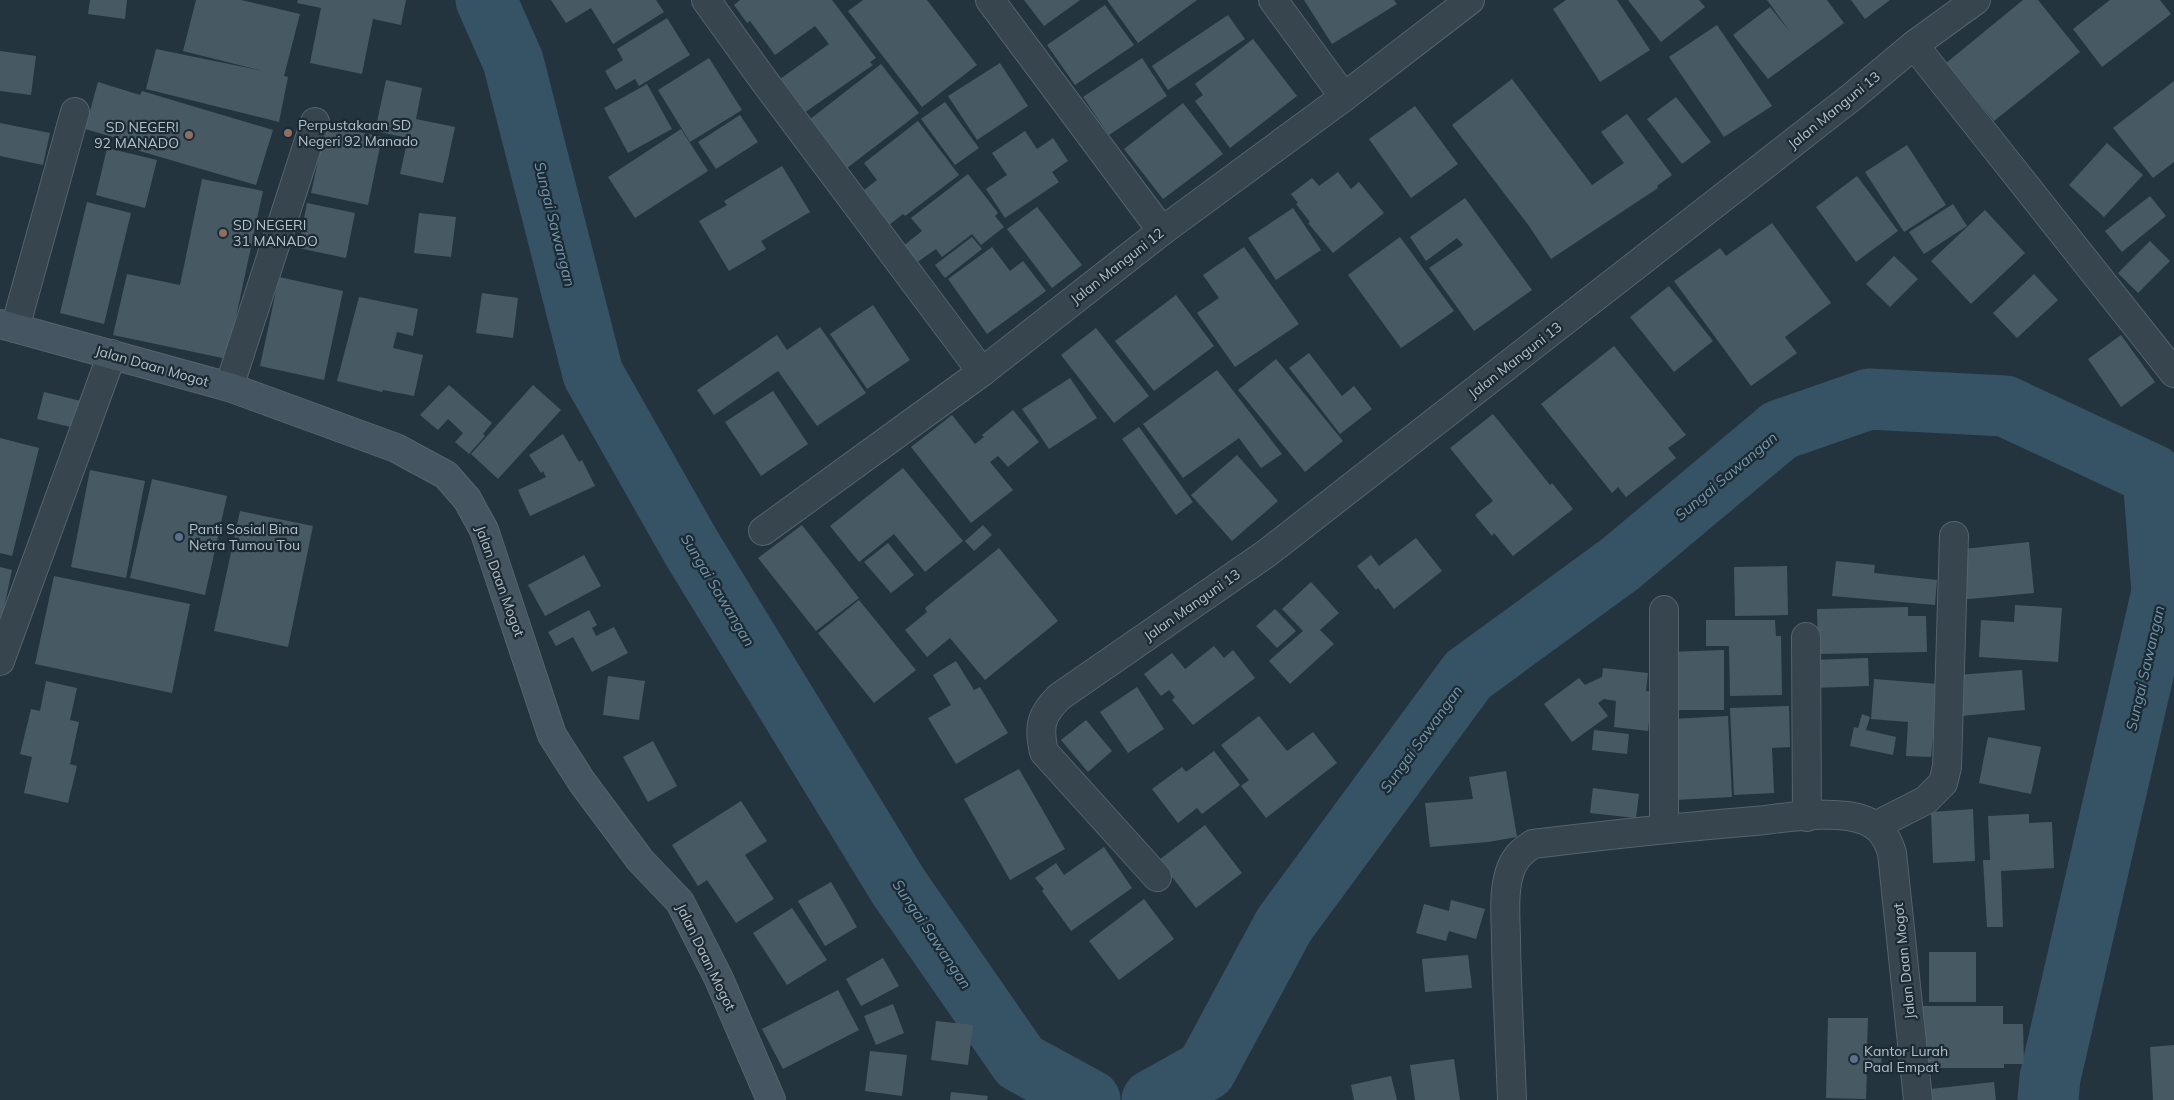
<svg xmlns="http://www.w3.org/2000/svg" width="2174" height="1100" font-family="Mulish,sans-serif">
	<rect width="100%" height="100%" fill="#23343e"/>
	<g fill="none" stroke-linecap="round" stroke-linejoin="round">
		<g stroke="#365366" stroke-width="61">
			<polyline points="486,0 513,61 593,374 691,547 898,886 1020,1062 1090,1100"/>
			<polyline points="1152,1100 1206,1070 1284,925 1468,675 1620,564 1780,430 1869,399 2005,406 2153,475 2162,592 2050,1078 2048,1100"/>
		</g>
	</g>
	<g fill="#475a64">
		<polygon points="90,0 127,0 125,19 88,14"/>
		<polygon points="196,0 241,0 300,14 284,76 288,77 279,122 146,89 156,49 263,71 183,51"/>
		<polygon points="298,0 406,0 401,25 373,19 362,74 310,63 321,8 297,3"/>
		<polygon points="551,0 656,0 664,12 613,44 591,8 566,23"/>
		<polygon points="740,0 832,0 876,58 870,62 873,65 804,113 780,79 829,44 815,26 775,55 750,21 747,23 734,5"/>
		<polygon points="863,0 927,0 977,65 922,107 848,11"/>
		<polygon points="1024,0 1080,0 1044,26"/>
		<polygon points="1107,0 1197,0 1138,43"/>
		<polygon points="1304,0 1394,0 1397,4 1332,44"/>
		<polygon points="1566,0 1617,0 1650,50 1600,82 1553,9"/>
		<polygon points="1628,0 1699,0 1705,7 1661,42"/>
		<polygon points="1767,0 1827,0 1844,23 1768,79 1733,35 1770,7 1791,33"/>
		<polygon points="1851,0 1890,0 1865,19"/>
		<polygon points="2023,0 2038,0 2080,52 1994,121 1946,63"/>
		<polygon points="2110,0 2160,0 2171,14 2102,67 2073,29"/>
		<polygon points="1105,5 1134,45 1075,85 1047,45"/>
		<polygon points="1228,15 1245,39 1168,90 1152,66"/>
		<polygon points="667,18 690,55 639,86 635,79 616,90 605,71 623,60 617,49"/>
		<polygon points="1717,25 1772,106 1724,137 1669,57"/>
		<polygon points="1253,39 1297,96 1230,148 1195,101 1203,95 1195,84"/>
		<polygon points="0,51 36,56 31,95 0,91"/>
		<polygon points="709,58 742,110 690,142 658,90"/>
		<polygon points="1142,58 1167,96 1109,135 1083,97"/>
		<polygon points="1000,63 1028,106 977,140 948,96"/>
		<polygon points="881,64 919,113 847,168 809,120"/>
		<polygon points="1512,79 1592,185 1624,163 1601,132 1627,114 1672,175 1657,186 1658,188 1551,259 1529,226 1452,125"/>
		<polygon points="386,80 422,88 416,119 455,127 443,183 400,174 408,138 375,131"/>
		<polygon points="2174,81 2174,162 2153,178 2113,128"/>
		<polygon points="98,82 140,95 142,91 273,130 256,185 126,147 127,141 85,129"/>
		<polygon points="647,84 672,129 628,153 604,108"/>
		<polygon points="1676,97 1711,142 1682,164 1647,119"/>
		<polygon points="945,102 979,148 955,165 921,119"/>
		<polygon points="1183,103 1223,154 1163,199 1124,149"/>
		<polygon points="1415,106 1458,164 1411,198 1369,139"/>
		<polygon points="740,115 758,142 716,169 698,142"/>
		<polygon points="918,121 959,175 905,216 903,214 889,225 864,190 877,180 864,163"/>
		<polygon points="0,123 50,133 43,165 0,156"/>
		<polygon points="326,125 382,137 368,205 311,193"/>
		<polygon points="681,129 708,171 635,218 608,177"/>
		<polygon points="1025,131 1037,149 1053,138 1068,161 1052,172 1059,182 1005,218 986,189 1007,175 992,153"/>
		<polygon points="2107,143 2143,175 2104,217 2069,185"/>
		<polygon points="1907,145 1946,205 1904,232 1865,172"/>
		<polygon points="107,148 157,160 145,208 96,195"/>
		<polygon points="782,166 810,212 761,241 766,249 729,271 699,221 727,205 724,201"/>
		<polygon points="1338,172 1351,189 1359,182 1384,213 1333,253 1308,223 1310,222 1296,204 1298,203 1291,194 1312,178 1319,186"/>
		<polygon points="968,174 998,213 995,216 1004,227 981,245 972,234 942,257 936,249 916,263 902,247 922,231 911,218"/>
		<polygon points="1857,176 1898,231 1856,262 1816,207"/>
		<polygon points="202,179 263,191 227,359 113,335 127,274 180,285"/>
		<polygon points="2150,196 2166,216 2122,252 2105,231"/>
		<polygon points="1465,198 1532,290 1474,331 1429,268 1463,245 1457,238 1426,261 1410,237"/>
		<polygon points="87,202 131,213 104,324 60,313"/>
		<polygon points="307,203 355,213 346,258 298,248"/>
		<polygon points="1953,204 1967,226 1924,254 1909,232"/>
		<polygon points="1037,207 1082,265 1052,288 1007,229"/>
		<polygon points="1293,208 1321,250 1276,280 1248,238"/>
		<polygon points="1985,210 2025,253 1971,304 1931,261"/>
		<polygon points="419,213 456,217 451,257 414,253"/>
		<polygon points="1772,223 1831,303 1785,337 1797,353 1751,386 1674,281 1720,248 1726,256"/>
		<polygon points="972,237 982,249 945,278 935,265"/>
		<polygon points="1400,237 1454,311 1401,348 1348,275"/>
		<polygon points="2150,241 2170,261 2138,293 2118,273"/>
		<polygon points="992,247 1010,271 1023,261 1046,291 987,334 948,279"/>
		<polygon points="1244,247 1299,324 1235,367 1197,313 1219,298 1203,275"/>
		<polygon points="1894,256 1918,279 1890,307 1866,284"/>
		<polygon points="2034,274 2058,300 2017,338 1993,313"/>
		<polygon points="279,277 343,291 324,380 260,366"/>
		<polygon points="1669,286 1713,341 1674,372 1630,317"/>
		<polygon points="482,293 518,298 513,338 476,333"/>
		<polygon points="1176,295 1214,346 1154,391 1115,341"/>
		<polygon points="359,297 418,309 413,336 397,332 393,348 423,355 414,396 383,390 382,392 337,381"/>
		<polygon points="873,305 910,360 867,389 830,334"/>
		<polygon points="820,327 866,393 817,426 778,371 714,415 697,390 777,335 787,350"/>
		<polygon points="1096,328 1149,396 1114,423 1061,355"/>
		<polygon points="2121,335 2155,382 2121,407 2088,359"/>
		<polygon points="1614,346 1686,435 1668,448 1676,458 1626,497 1618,487 1612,493 1541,404"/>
		<polygon points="1309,353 1342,396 1354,386 1372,409 1340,434 1289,368"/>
		<polygon points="1276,359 1343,441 1305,472 1238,390"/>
		<polygon points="1217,370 1282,454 1261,468 1239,438 1183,478 1143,424"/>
		<polygon points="1070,378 1097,418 1049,449 1022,409"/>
		<polygon points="449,385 492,423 483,434 485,436 469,454 455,442 463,433 448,419 438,430 420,415"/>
		<polygon points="533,385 561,410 498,479 471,454"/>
		<polygon points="773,391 808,444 761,476 725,422"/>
		<polygon points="44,392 85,402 79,429 37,419"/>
		<polygon points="1013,410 1039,442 1008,467 998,456 990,462 1013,490 971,523 911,447 952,415 975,444 984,437 982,435"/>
		<polygon points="1493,414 1550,485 1552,483 1573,509 1513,556 1494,533 1492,536 1475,515 1493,501 1450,448"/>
		<polygon points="1139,427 1193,502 1176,515 1122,439"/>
		<polygon points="563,434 579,462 582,460 595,486 530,516 518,490 546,477 543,471 541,473 529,455"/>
		<polygon points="0,438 39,448 12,556 0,553"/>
		<polygon points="1237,455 1278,501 1232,541 1191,495"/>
		<polygon points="903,468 963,541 925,572 894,534 859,562 830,526"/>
		<polygon points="90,470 145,481 126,578 71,567"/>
		<polygon points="152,479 227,496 205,595 130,578"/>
		<polygon points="240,511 313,526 288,647 214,631"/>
		<polygon points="802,525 859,598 816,631 758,558"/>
		<polygon points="983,525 992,535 974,551 965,541"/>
		<polygon points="1416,538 1442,571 1394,609 1378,588 1376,590 1357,566 1371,555 1379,566"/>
		<polygon points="2029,542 2034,593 1959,600 1954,550"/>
		<polygon points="888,543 914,575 891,593 864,562"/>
		<polygon points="999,548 1058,621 985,680 950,638 927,657 905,630 927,612 925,608"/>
		<polygon points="584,555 601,586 545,616 528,585"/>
		<polygon points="1836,561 1875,565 1874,573 1937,580 1935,605 1832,596"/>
		<polygon points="1787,566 1788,615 1735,616 1734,567"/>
		<polygon points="0,567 12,570 1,622 0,622"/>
		<polygon points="54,576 190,604 172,693 35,664"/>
		<polygon points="1311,582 1339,613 1320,630 1334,644 1290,684 1269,661 1303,631 1282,609"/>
		<polygon points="859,600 916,670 874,703 818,633"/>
		<polygon points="2015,605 2062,608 2058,662 1979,657 1981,620 2014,622"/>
		<polygon points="1908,607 1908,616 1926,616 1927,652 1818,654 1817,609"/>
		<polygon points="1275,609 1296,631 1277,648 1256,626"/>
		<polygon points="589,610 597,625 592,628 596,636 614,627 628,653 592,672 573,637 556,646 548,632"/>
		<polygon points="1706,620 1775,620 1776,636 1781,636 1782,695 1730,696 1729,646 1706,646"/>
		<polygon points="1214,646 1224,658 1233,650 1255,678 1193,725 1172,700 1175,697 1169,690 1161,696 1144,674 1172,653 1185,669"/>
		<polygon points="1724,650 1724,710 1671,710 1669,652"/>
		<polygon points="1868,658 1869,686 1814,688 1813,660"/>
		<polygon points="956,661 974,690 980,687 1008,733 956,764 928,718 951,705 933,675"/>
		<polygon points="1603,668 1648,673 1646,691 1652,692 1648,731 1614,727 1616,701 1604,699 1598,703 1608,716 1572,742 1544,704 1579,678 1585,685 1602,677"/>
		<polygon points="2022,670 2025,710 1961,716 1957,675"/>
		<polygon points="608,676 645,681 639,720 603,715"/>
		<polygon points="1874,679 1938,684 1931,757 1906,756 1908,722 1871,719"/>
		<polygon points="46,681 77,688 70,720 79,722 70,764 77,766 68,803 24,793 32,757 20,754 31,709 40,711"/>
		<polygon points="1137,687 1164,729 1128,753 1100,712"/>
		<polygon points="1789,706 1790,747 1772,748 1774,793 1734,795 1730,708"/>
		<polygon points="1862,714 1870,717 1866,730 1896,737 1893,755 1850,746 1854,727 1858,728"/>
		<polygon points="1259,716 1287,751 1313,732 1337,763 1266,818 1241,786 1249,780 1221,745"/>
		<polygon points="1728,716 1732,797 1675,800 1672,719"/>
		<polygon points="1086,720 1112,751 1088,772 1061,740"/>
		<polygon points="1594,730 1629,734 1627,754 1592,750"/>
		<polygon points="1988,737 2041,747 2031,794 1979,783"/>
		<polygon points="653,741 677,786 648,802 623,757"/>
		<polygon points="1214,751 1240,785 1202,814 1197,808 1178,823 1152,789 1182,767 1186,772"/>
		<polygon points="1019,769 1065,849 1010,880 964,799"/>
		<polygon points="1506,771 1517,837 1488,842 1430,847 1425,803 1473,799 1469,777"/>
		<polygon points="1593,788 1639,794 1636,818 1590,813"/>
		<polygon points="741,801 767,841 745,855 774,899 736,923 707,880 698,886 672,845"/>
		<polygon points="1973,809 1975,861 1933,863 1931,812"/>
		<polygon points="2029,814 2029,823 2052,822 2054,868 2001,871 2003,927 1987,927 1983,860 1990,860 1988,816"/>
		<polygon points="1205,825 1242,873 1196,908 1159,860"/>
		<polygon points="1104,847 1132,888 1071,931 1042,891 1044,889 1035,878 1056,863 1064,875"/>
		<polygon points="831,882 857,927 825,946 798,901"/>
		<polygon points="1144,899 1174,939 1119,980 1089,941"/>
		<polygon points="1451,900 1485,909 1476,939 1449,931 1446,941 1416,933 1424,904 1449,911"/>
		<polygon points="792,908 827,960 787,985 753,933"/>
		<rect x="1929" y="952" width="47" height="50"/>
		<polygon points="1468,955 1472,988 1425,992 1422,959"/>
		<polygon points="883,958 899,986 861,1006 846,979"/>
		<polygon points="838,990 859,1030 783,1069 762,1029"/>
		<polygon points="893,1004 904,1033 876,1045 864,1016"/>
		<polygon points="1921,1006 2003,1006 2003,1024 2023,1024 2024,1064 2004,1064 2004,1068 1921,1068"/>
		<polygon points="1828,1018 1868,1018 1867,1049 1882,1049 1881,1070 1867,1069 1866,1099 1826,1098"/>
		<polygon points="936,1021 973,1025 968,1065 931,1060"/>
		<polygon points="2174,1045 2174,1100 2153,1100 2150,1047"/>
		<polygon points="870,1051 907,1055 902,1096 865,1091"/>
		<polygon points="1454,1059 1460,1100 1415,1100 1410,1065"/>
		<polygon points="1391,1076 1397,1100 1354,1100 1351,1085"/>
		<polygon points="1994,1082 1996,1100 1931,1100 1930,1089"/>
		<polygon points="951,1092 988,1096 987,1100 950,1100"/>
	</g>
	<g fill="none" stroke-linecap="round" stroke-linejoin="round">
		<g stroke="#55636c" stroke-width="30">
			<g id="street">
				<polyline points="706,0 765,82 982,372"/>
				<polyline points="990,0 1162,231"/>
				<polyline points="1273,0 1344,97"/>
				<polyline points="1914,45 2174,373"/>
				<polyline points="15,328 75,112"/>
				<polyline points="229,387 315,122"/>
				<polyline points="763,531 982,372 1162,231 1344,97 1470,0"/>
				<polyline points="1664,610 1664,829"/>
				<polyline points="1806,637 1807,817"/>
				<polyline points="0,661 112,354"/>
				<polyline points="1875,826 1926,800 1943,783 1947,767 1954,536"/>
				<path d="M1157,877L1044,752C1038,726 1041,715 1059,697L1267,553L1853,96L1914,45L1976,0"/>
				<path d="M1512,1100C1510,1047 1507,995 1506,942C1506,918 1502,889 1512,866C1517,855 1524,850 1533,844C1607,835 1681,827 1755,821C1785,818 1836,809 1864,820C1880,826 1887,837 1892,853L1918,1100"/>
			</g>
		</g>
		<g stroke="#55636c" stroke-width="30">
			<polyline id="secondary" points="0,324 229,387 396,448 446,475 467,499 484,530 552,735 582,782 640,860 680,902 719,979 771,1100"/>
		</g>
		<use href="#street" stroke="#37454e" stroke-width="28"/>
		<use href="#secondary" stroke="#455561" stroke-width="28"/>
	</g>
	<g fill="#8d6e63" stroke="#1c2a33" stroke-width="2">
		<circle cx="288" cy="133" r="5"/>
		<circle cx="189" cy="135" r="5"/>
		<circle cx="223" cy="233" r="5"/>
	</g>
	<g fill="#5c6f8a" stroke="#1c2a33" stroke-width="2">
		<circle cx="179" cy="537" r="5"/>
		<circle cx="1854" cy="1059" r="5"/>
	</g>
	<g text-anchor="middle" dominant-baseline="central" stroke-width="4.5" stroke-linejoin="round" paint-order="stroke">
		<g font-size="14" fill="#b3c0c9" stroke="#1c2a33">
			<text transform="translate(1834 110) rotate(-39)">Jalan Manguni 13</text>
			<text transform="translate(1117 266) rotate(-38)">Jalan Manguni 12</text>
			<text transform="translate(1515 360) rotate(-38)">Jalan Manguni 13</text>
			<text transform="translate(152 366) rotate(16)">Jalan Daan Mogot</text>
			<text transform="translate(500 581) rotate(70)">Jalan Daan Mogot</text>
			<text transform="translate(1192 605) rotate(-35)">Jalan Manguni 13</text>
			<text transform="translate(706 957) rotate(64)">Jalan Daan Mogot</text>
			<text transform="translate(1904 961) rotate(-96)">Jalan Daan Mogot</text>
		</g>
		<g font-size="14" fill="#b3c0c9" stroke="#1c2a33" text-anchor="start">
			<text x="298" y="125">Perpustakaan SD<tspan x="298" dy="16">Negeri 92 Manado</tspan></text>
			<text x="179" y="127" text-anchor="end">SD NEGERI<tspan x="179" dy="16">92 MANADO</tspan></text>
			<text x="233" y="225">SD NEGERI<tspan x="233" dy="16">31 MANADO</tspan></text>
			<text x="189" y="529">Panti Sosial Bina<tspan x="189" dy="16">Netra Tumou Tou</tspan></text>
			<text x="1864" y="1051">Kantor Lurah<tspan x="1864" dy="16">Paal Empat</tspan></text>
		</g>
		<g font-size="15" font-style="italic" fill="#7296ad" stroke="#1c2a33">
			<text transform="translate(555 224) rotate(76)">Sungai Sawangan</text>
			<text transform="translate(1726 476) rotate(-40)">Sungai Sawangan</text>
			<text transform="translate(718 590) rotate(59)">Sungai Sawangan</text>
			<text transform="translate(2145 668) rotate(-77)">Sungai Sawangan</text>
			<text transform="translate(1421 739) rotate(-54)">Sungai Sawangan</text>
			<text transform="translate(932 934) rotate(56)">Sungai Sawangan</text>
		</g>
	</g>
</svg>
